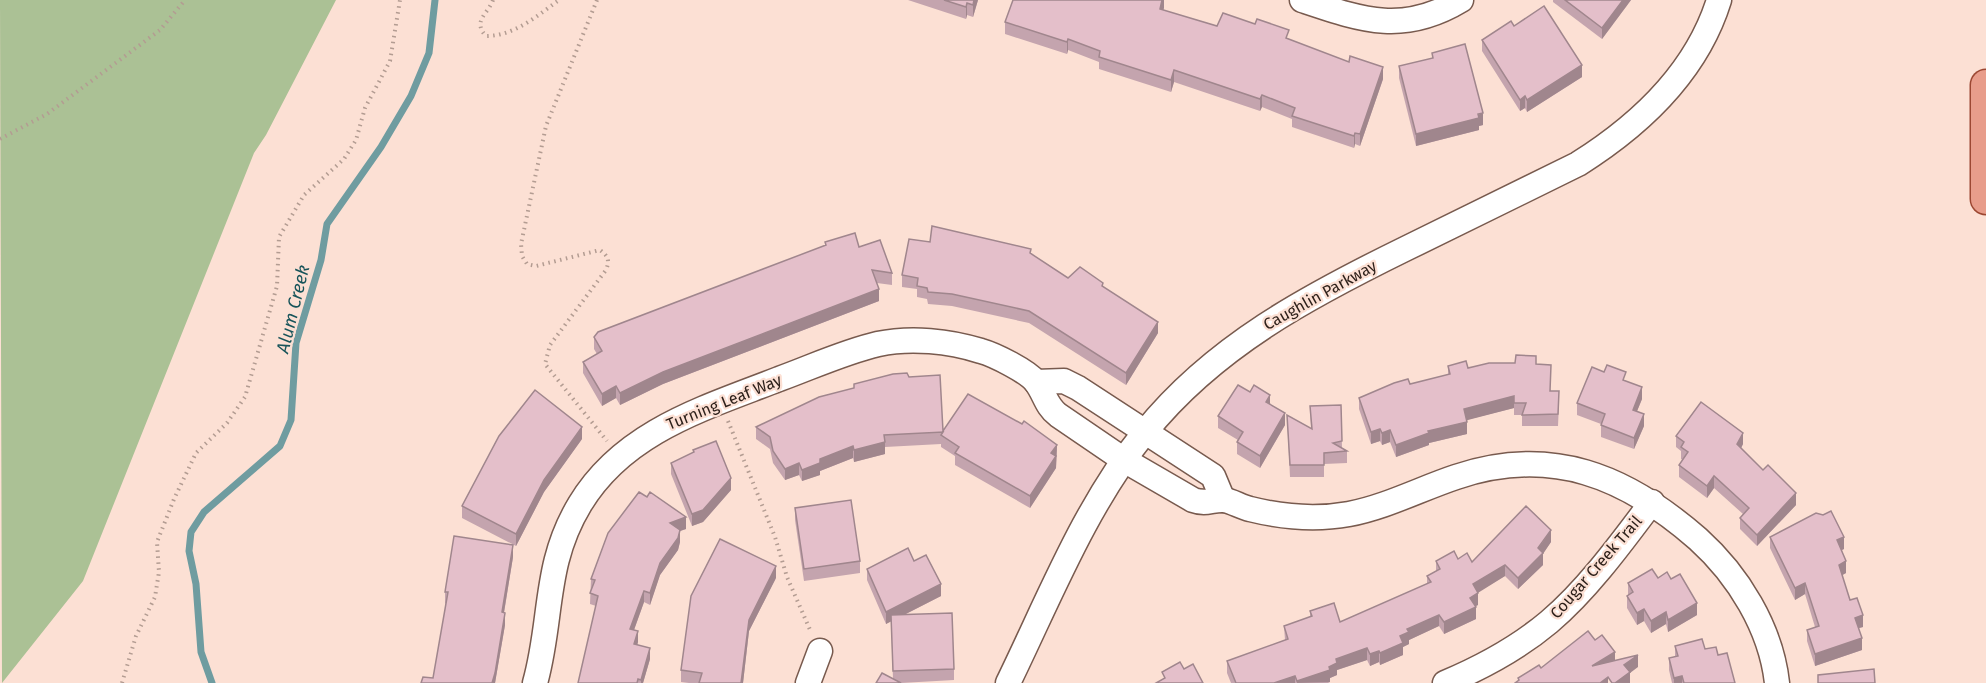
<svg xmlns="http://www.w3.org/2000/svg" width="1986" height="683" font-family="'Fira Sans',sans-serif">
	<rect width="100%" height="100%" fill="#fce0d4"/>
	<polygon fill="#abc195" points="0,0 336,0 266,135 254,153 83,581 2,683"/>
	<g fill="none" stroke-linecap="round" stroke-linejoin="round">
		<polyline stroke="#6f9ca0" stroke-width="7" points="212,683 201,652 196,584 189,551 191,532 204,512 280,446 291,420 296,343 321,260 327,224 381,147 411,96 429,53 435,0"/>
		<g stroke="#785a4e" stroke-width="27">
			<g id="minor">
				<path d="M1302,0C1362,20 1403,35 1461,0"/>
				<polyline points="1036,382 1064,381 1078,388 1213,476 1223,500"/>
				<path d="M535,683C553,619 543,565 580,504C624,431 705,408 779,379C812,367 844,352 878,344C911,337 949,341 981,351C995,355 1027,371 1036,382C1045,394 1046,406 1058,415L1124,460L1193,500C1207,505 1212,499 1224,500C1232,501 1241,507 1250,509C1282,517 1316,520 1349,514C1386,507 1420,489 1456,477C1551,445 1626,476 1698,539C1738,575 1771,628 1777,683"/>
				<polyline points="808,683 820,651"/>
				<path d="M1008,683C1049,599 1085,506 1145,432C1214,346 1309,296 1407,248C1464,220 1521,192 1578,164C1640,125 1697,71 1719,0"/>
				<path d="M1445,683C1483,667 1518,648 1549,622C1587,590 1622,542 1652,502"/>
			</g>
		</g>
		<g stroke="#9c4732" stroke-width="33">
			<polyline id="major" points="1986,85 1986,199"/>
		</g>
		<g stroke="#b39c92" stroke-width="4" stroke-dasharray="1.5 4.5" stroke-linecap="butt">
			<path d="M493,0C488,14 472,21 486,36C514,36 537,16 559,0"/>
			<path d="M597,0L546,126L521,244L522,256L527,264L536,266L600,250C608,256 610,260 606,270L550,345L545,364L607,441"/>
			<polyline points="0,139 47,114 160,30 185,0"/>
			<polyline points="728,421 775,537 787,577 811,632"/>
			<polyline points="122,683 136,636 155,597 159,572 157,542 174,499 196,453 227,423 245,397 277,286 279,237 304,195 344,159 356,140 365,108 390,61 400,0"/>
		</g>
		<use href="#minor" stroke="#fff" stroke-width="24"/>
		<use href="#major" stroke="#e89d8b" stroke-width="30"/>
	</g>
	<g fill="#c4a4ae">
		<polygon points="908,0 978,0 973,17 967,15 966,19"/>
		<polygon points="1164,0 1163,10 1217,26 1289,39 1383,79 1360,146 1355,144 1354,148 1292,127 1292,119 1262,107 1260,111 1174,82 1171,92 1099,69 1099,62 1068,50 1067,54 1005,34 1005,22"/>
		<polygon points="1553,0 1631,0 1602,39 1553,2"/>
		<polygon points="1514,26 1582,77 1527,112 1525,108 1520,111 1482,51 1482,40"/>
		<polygon points="1432,53 1483,125 1479,126 1479,130 1416,146 1399,78 1399,66 1432,59"/>
		<polygon points="825,242 859,247 892,273 892,285 877,283 879,301 663,384 620,405 616,398 602,406 583,373 583,362 597,354 594,349 594,337 825,246"/>
		<polygon points="930,242 1031,254 1068,278 1103,287 1158,333 1126,385 1029,323 952,306 928,304 927,299 917,297 917,289 902,287 902,275"/>
		<polygon points="1536,364 1551,391 1559,403 1558,426 1522,426 1522,415 1514,415 1514,408 1466,420 1467,434 1429,443 1429,445 1396,457 1390,442 1382,445 1380,441 1371,444 1359,409 1359,398 1448,375 1448,366 1468,368"/>
		<polygon points="909,377 943,431 1057,445 1056,468 1030,508 955,465 955,456 941,447 941,444 885,447 885,454 854,462 853,458 820,471 820,475 802,481 799,475 785,480 773,463 770,449 756,439 756,427 854,388 854,384"/>
		<polygon points="1626,381 1642,399 1637,411 1644,426 1634,449 1601,437 1601,424 1577,415 1577,403"/>
		<polygon points="1270,404 1285,425 1260,468 1237,454 1237,442 1238,440 1218,428 1218,416"/>
		<polygon points="1341,405 1342,448 1347,451 1347,463 1324,464 1324,477 1290,477 1287,415 1311,429 1310,406"/>
		<polygon points="1676,436 1743,444 1741,448 1796,505 1757,546 1740,529 1740,518 1743,514 1714,488 1707,498 1679,477 1679,465 1683,460 1681,459 1681,451 1676,447"/>
		<polygon points="582,439 544,492 516,546 462,518 462,506"/>
		<polygon points="693,450 731,490 703,522 692,526 671,474 671,463 693,453"/>
		<polygon points="795,508 860,561 860,573 804,581 795,520"/>
		<polygon points="686,529 680,531 680,542 678,550 660,575 650,605 644,602 634,630 638,642 637,645 650,659 643,683 578,683 596,606 590,604 591,579 608,533"/>
		<polygon points="1770,537 1844,549 1842,550 1846,573 1842,575 1850,600 1863,627 1859,628 1862,650 1815,666 1807,641 1807,630 1815,627 1805,594 1795,600 1770,548"/>
		<polygon points="1551,542 1543,553 1543,565 1518,589 1505,576 1478,592 1478,605 1475,606 1476,619 1444,634 1439,626 1409,640 1409,644 1403,647 1403,655 1380,665 1379,662 1370,666 1367,660 1337,670 1337,675 1330,678 1330,682 1328,683 1231,683 1227,673 1227,661 1285,640 1284,626 1310,617 1310,611 1340,622 1427,584 1427,576 1436,571 1436,561 1458,559 1472,562"/>
		<polygon points="513,557 504,613 505,625 495,683 421,683 433,678 446,604 445,603 445,592"/>
		<polygon points="914,561 941,596 904,615 954,669 954,680 901,683 893,679 891,621 886,624 867,580 867,569"/>
		<polygon points="776,578 749,631 743,683 689,683 681,682 681,670"/>
		<polygon points="1658,578 1671,579 1697,615 1668,632 1666,624 1651,633 1644,621 1637,625 1627,608 1627,596 1628,595 1628,583"/>
		<polygon points="1675,646 1705,649 1718,655 1735,683 1672,683 1669,670 1669,658 1675,657"/>
	</g>
	<g fill="#a0868d">
		<polygon points="974,0 978,0 973,17 973,5"/>
		<polygon points="1162,0 1164,0 1164,8 1160,21 1160,9"/>
		<polygon points="1623,0 1631,0 1602,39 1602,28"/>
		<polygon points="967,3 967,15 966,19 966,7"/>
		<polygon points="1068,39 1068,50 1067,54 1067,42"/>
		<polygon points="1582,65 1582,77 1527,112 1527,100"/>
		<polygon points="1383,67 1383,79 1360,146 1360,134"/>
		<polygon points="1174,70 1174,82 1171,92 1171,80"/>
		<polygon points="1262,95 1262,107 1260,111 1260,99"/>
		<polygon points="1525,96 1525,108 1520,111 1520,100"/>
		<polygon points="1483,113 1483,125 1479,126 1479,130 1416,146 1416,134"/>
		<polygon points="1355,133 1355,144 1354,148 1354,136"/>
		<polygon points="879,289 879,301 663,384 620,405 620,393 663,372"/>
		<polygon points="1158,322 1158,333 1126,385 1126,373"/>
		<polygon points="616,386 616,398 602,406 602,394"/>
		<polygon points="1642,387 1642,399 1633,421 1633,410"/>
		<polygon points="1270,395 1270,407 1266,402"/>
		<polygon points="1514,396 1514,408 1464,421 1464,409"/>
		<polygon points="1285,413 1285,425 1260,468 1260,456"/>
		<polygon points="1644,414 1644,426 1634,449 1634,438"/>
		<polygon points="1467,422 1467,434 1429,443 1429,445 1396,457 1396,445 1428,431"/>
		<polygon points="582,427 582,439 544,492 516,546 516,534 544,480"/>
		<polygon points="1380,429 1380,441 1371,444 1371,432"/>
		<polygon points="1390,430 1390,442 1382,445 1382,433"/>
		<polygon points="1743,433 1743,444 1737,456 1737,444"/>
		<polygon points="885,442 885,454 854,462 854,450"/>
		<polygon points="1057,445 1056,468 1030,508 1030,496 1051,453"/>
		<polygon points="853,446 853,458 820,471 820,475 802,481 802,470 820,459"/>
		<polygon points="799,463 799,475 785,480 785,469"/>
		<polygon points="1714,476 1714,488 1707,498 1707,486"/>
		<polygon points="731,478 731,490 703,522 692,526 692,514"/>
		<polygon points="1796,493 1796,505 1757,546 1757,535"/>
		<polygon points="686,517 686,529 680,531 680,542 678,550 660,575 650,605 650,593 670,523"/>
		<polygon points="1551,530 1551,542 1543,554 1543,553 1543,565 1518,589 1518,578"/>
		<polygon points="1844,537 1844,549 1837,552 1837,540"/>
		<polygon points="513,545 513,557 502,624 502,612"/>
		<polygon points="1846,561 1846,573 1839,577 1839,565"/>
		<polygon points="1505,565 1505,576 1473,596 1473,584"/>
		<polygon points="776,566 776,578 749,631 743,683 741,683 749,620"/>
		<polygon points="1805,583 1805,594 1795,600 1795,588"/>
		<polygon points="941,584 941,596 886,624 886,612"/>
		<polygon points="644,591 644,602 630,641 630,629"/>
		<polygon points="1478,593 1478,605 1470,609 1470,598"/>
		<polygon points="1697,603 1697,615 1668,632 1668,620"/>
		<polygon points="1476,607 1476,619 1444,634 1444,622"/>
		<polygon points="1644,609 1644,621 1637,625 1637,613"/>
		<polygon points="1666,612 1666,624 1651,633 1651,621"/>
		<polygon points="505,613 505,625 495,683 492,683"/>
		<polygon points="1439,615 1439,626 1409,640 1409,644 1403,647 1403,655 1380,665 1380,653 1400,636 1407,629"/>
		<polygon points="1863,615 1863,627 1855,629 1855,618"/>
		<polygon points="638,631 638,642 634,656 634,644"/>
		<polygon points="1862,638 1862,650 1815,666 1815,654"/>
		<polygon points="650,648 650,659 643,683 641,683 641,680"/>
		<polygon points="1367,648 1367,660 1337,670 1337,675 1330,678 1330,682 1297,683 1297,681 1336,659"/>
		<polygon points="1379,651 1379,662 1370,666 1370,654"/>
		<polygon points="1615,652 1615,664 1592,666"/>
		<polygon points="1638,655 1638,667 1630,673 1630,683 1615,683 1624,665"/>
		<polygon points="1295,676 1295,683 1274,683"/>
		<polygon points="1682,676 1682,683 1674,683 1674,678"/>
		<polygon points="1608,677 1608,683 1600,683"/>
	</g>
	<g fill="#e4bfca" stroke="#a0868d" stroke-width="1.5">
		<polygon points="944,0 974,0 973,5 967,3 966,7"/>
		<polygon points="1013,0 1162,0 1160,9 1217,26 1223,13 1255,24 1257,19 1289,30 1286,38 1349,62 1350,56 1383,67 1360,134 1355,133 1354,136 1292,116 1295,108 1262,95 1260,99 1174,70 1171,80 1099,57 1100,51 1068,39 1067,42 1005,22"/>
		<polygon points="1565,0 1623,0 1602,28"/>
		<polygon points="1544,6 1582,65 1527,100 1525,96 1520,100 1482,40 1511,21 1514,26"/>
		<polygon points="1465,44 1483,113 1478,114 1479,118 1416,134 1399,66 1433,58 1432,53"/>
		<polygon points="932,226 1031,249 1030,253 1068,278 1080,267 1103,283 1102,286 1158,322 1126,373 1029,311 952,294 928,292 927,288 917,286 918,278 902,275 909,239 930,242"/>
		<polygon points="855,233 859,247 880,240 892,273 872,270 879,289 663,372 620,393 616,386 602,394 583,362 602,351 594,337 598,332 826,245 825,242"/>
		<polygon points="1516,355 1536,356 1536,364 1551,365 1550,391 1559,391 1558,414 1522,415 1526,403 1514,403 1514,396 1464,409 1467,422 1428,431 1429,433 1396,445 1390,430 1382,433 1380,429 1371,432 1359,398 1394,383 1408,379 1410,384 1450,374 1448,366 1466,361 1468,368 1489,363 1515,363"/>
		<polygon points="1607,365 1626,372 1623,380 1642,387 1633,410 1644,414 1634,438 1601,425 1605,414 1577,403 1592,367 1604,372"/>
		<polygon points="907,373 909,377 940,375 943,431 968,394 1022,424 1024,421 1057,445 1051,453 1056,456 1030,496 955,453 959,447 941,435 943,432 884,435 885,442 854,450 853,446 820,459 820,463 802,470 799,463 785,469 773,451 770,437 756,427 819,397 854,388 854,384 893,374"/>
		<polygon points="1238,385 1250,392 1254,385 1270,395 1266,402 1285,413 1260,456 1237,442 1243,432 1218,416"/>
		<polygon points="535,390 582,427 544,480 516,534 462,506 499,436"/>
		<polygon points="1701,402 1743,433 1737,444 1763,470 1768,465 1796,493 1757,535 1740,518 1749,508 1714,476 1707,486 1679,465 1688,452 1681,447 1684,442 1676,436"/>
		<polygon points="1341,405 1342,441 1333,443 1347,451 1324,453 1324,465 1290,465 1287,415 1312,429 1310,406"/>
		<polygon points="716,441 731,478 703,510 692,514 671,463 694,452 693,450"/>
		<polygon points="639,492 647,497 650,492 686,517 670,523 680,530 678,538 660,563 650,593 644,591 630,629 638,631 634,644 650,648 641,680 638,679 637,683 578,683 598,596 590,593 595,580 591,579 608,533"/>
		<polygon points="851,500 860,561 804,569 795,508"/>
		<polygon points="1526,506 1551,530 1538,548 1543,553 1518,578 1505,565 1473,584 1478,593 1470,598 1476,607 1444,622 1439,615 1407,629 1409,632 1400,636 1403,643 1380,653 1379,651 1370,654 1367,648 1336,659 1337,663 1329,667 1330,670 1297,681 1295,676 1274,683 1236,683 1227,661 1288,639 1284,626 1312,616 1310,611 1334,603 1340,622 1431,582 1427,576 1440,569 1436,561 1454,551 1458,559 1467,553 1472,562"/>
		<polygon points="1831,511 1844,537 1837,540 1846,561 1839,565 1850,600 1857,598 1863,615 1855,618 1862,638 1815,654 1807,630 1819,626 1805,583 1795,588 1770,537 1816,513 1823,515"/>
		<polygon points="454,536 513,545 502,612 505,613 495,673 492,683 421,683 423,677 433,678 448,592 445,592"/>
		<polygon points="720,539 776,566 749,620 741,683 699,683 702,673 681,670 691,596"/>
		<polygon points="908,548 914,561 926,555 941,584 886,612 867,569"/>
		<polygon points="1652,569 1658,578 1667,572 1671,579 1680,574 1697,603 1668,620 1666,612 1651,621 1644,609 1637,613 1627,596 1633,592 1628,583"/>
		<polygon points="952,613 954,669 893,671 891,615"/>
		<polygon points="1588,631 1595,640 1602,635 1615,652 1592,666 1638,655 1624,665 1630,672 1615,683 1612,683 1608,677 1600,683 1515,683 1519,680 1518,678 1539,665 1541,668"/>
		<polygon points="1702,639 1705,649 1716,647 1718,655 1727,653 1735,683 1684,683 1682,676 1674,678 1669,658 1678,656 1675,646"/>
		<polygon points="1180,662 1184,669 1193,664 1203,683 1156,683 1165,678 1162,672"/>
		<polygon points="1874,669 1875,683 1818,683 1818,675"/>
		<polygon points="882,673 901,683 876,683"/>
	</g>
	<g text-anchor="middle" dominant-baseline="central" stroke-width="4.5" stroke-linejoin="round" paint-order="stroke">
		<g font-size="16" fill="#2e211b" stroke="#fce0d4">
			<text transform="translate(1320 295) rotate(-29)">Caughlin Parkway</text>
			<text transform="translate(724 402) rotate(-22)">Turning Leaf Way</text>
			<text transform="translate(1596 567) rotate(-49)">Cougar Creek Trail</text>
		</g>
		<g font-size="18" font-style="italic" fill="#18545a" stroke="#fce0d4">
			<text transform="translate(293 309) rotate(-76)">Alum Creek</text>
		</g>
	</g>
</svg>
